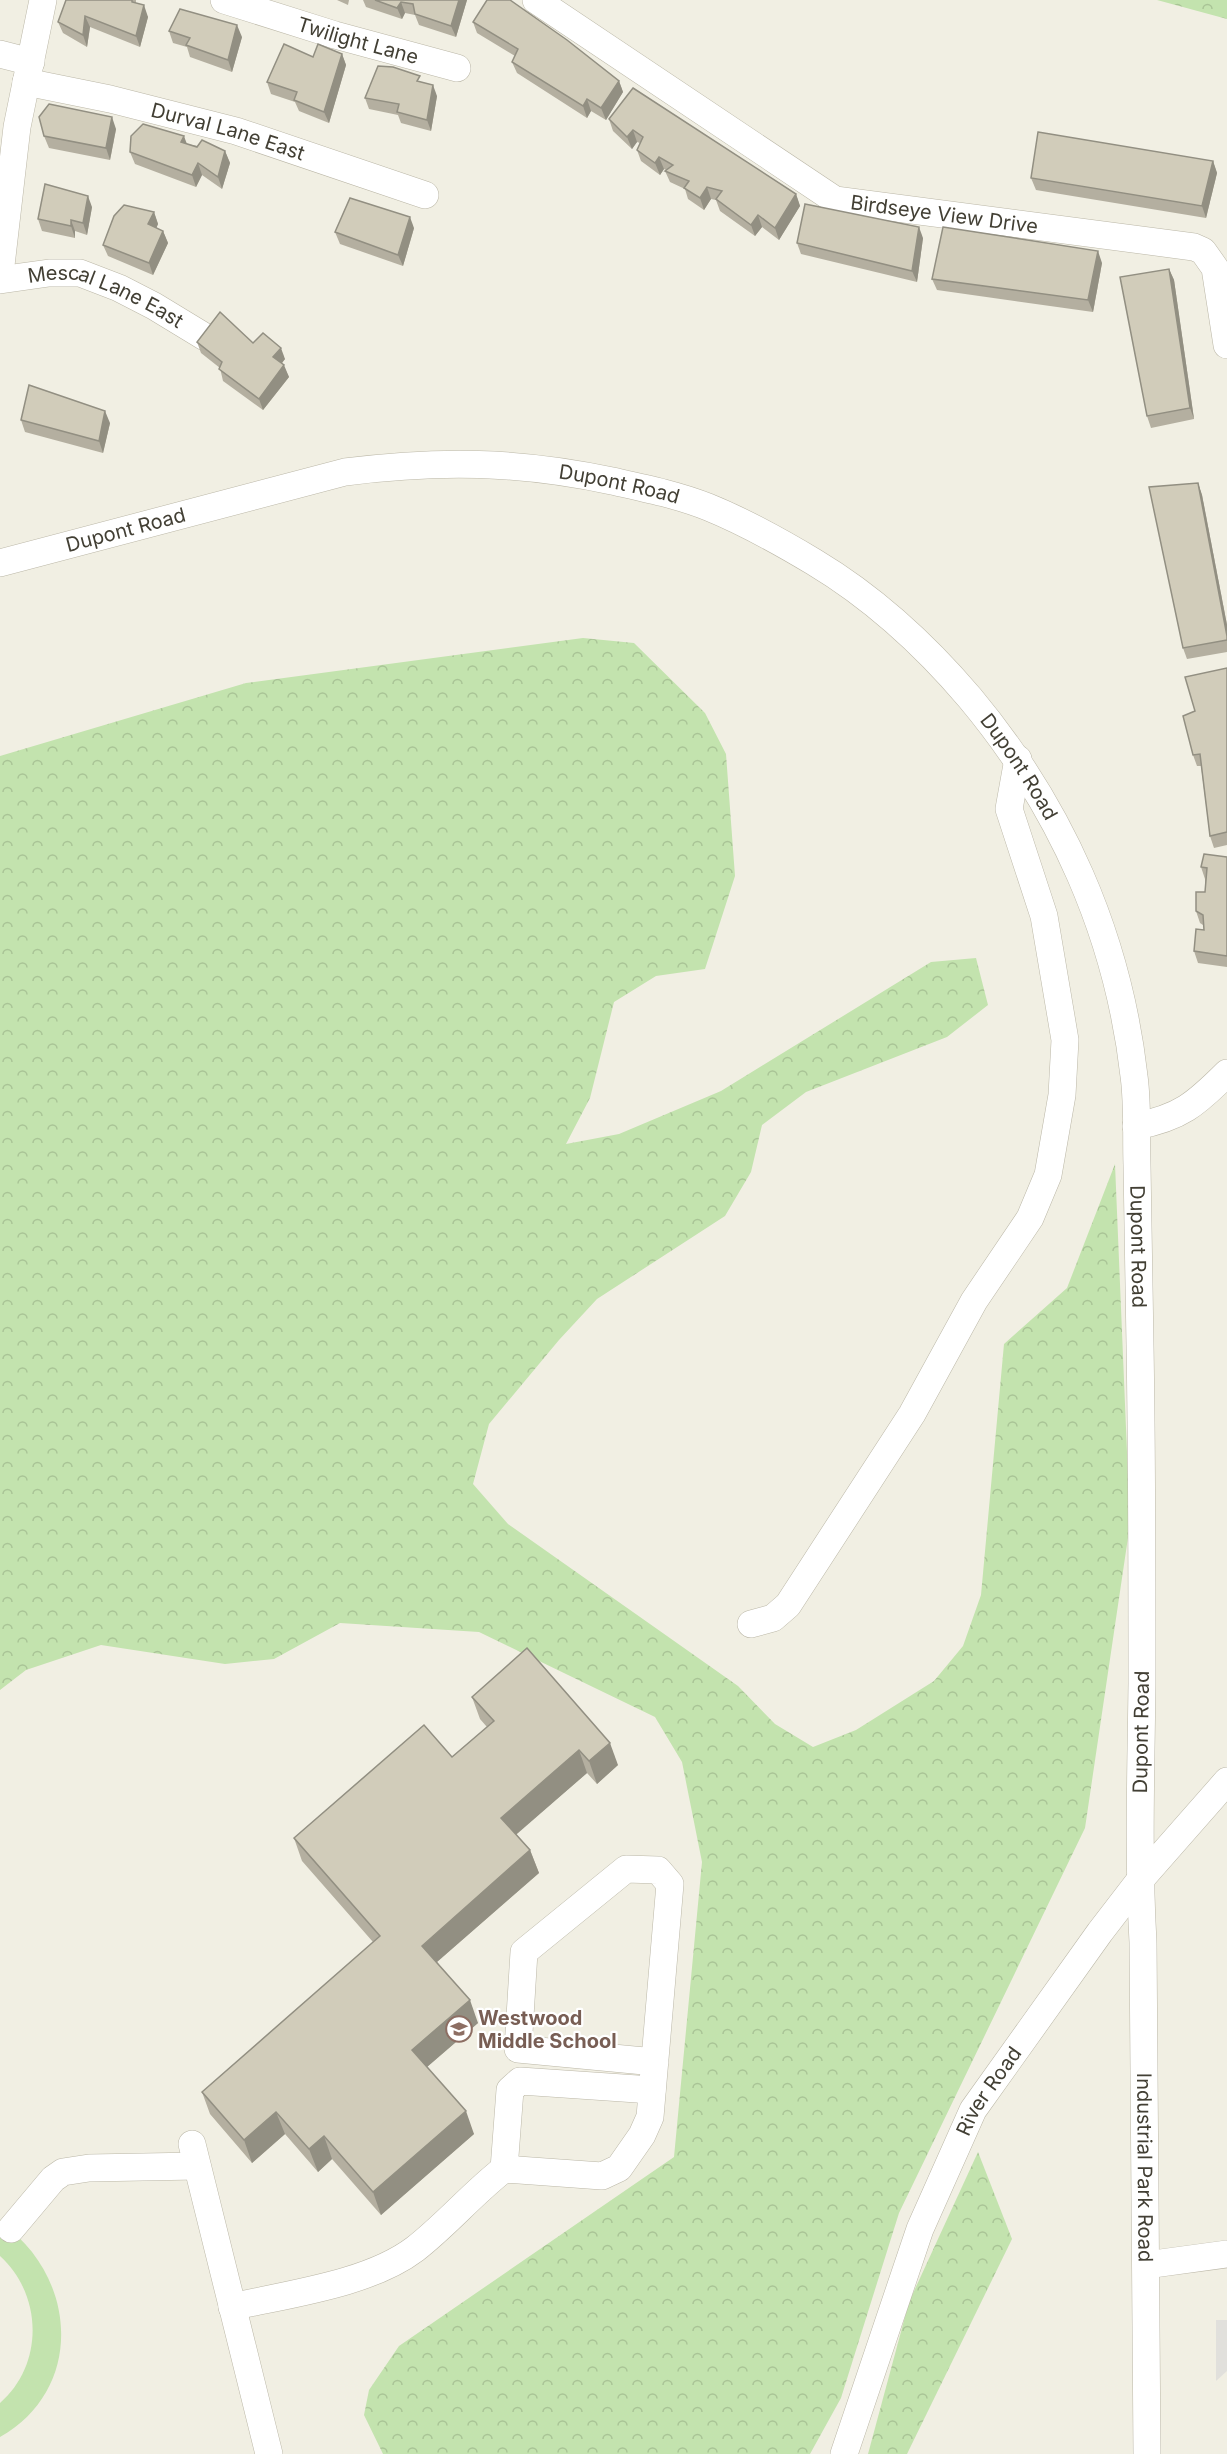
<svg xmlns="http://www.w3.org/2000/svg" width="1227" height="2454" font-family="Inter,sans-serif">
	<defs>
		<pattern id="forest-crowns" width="20" height="18" patternUnits="userSpaceOnUse" patternTransform="scale(1.5)"><rect width="20" height="18" fill="#c3e3ae"/><path d="M2 6a3 3 0 1 1 6 0M12 15a3 3 0 1 1 6 0" fill="none" stroke="#a9c496"/></pattern>
	</defs>
	<rect width="100%" height="100%" fill="#f1efe3"/>
	<path fill="#c3e3ae" d="M0,2222C77,2275 86,2388 0,2437V2403C44,2365 43,2295 0,2256Z"/>
	<g fill="url(#forest-crowns)">
		<polygon points="1157,0 1227,0 1227,19"/>
		<polygon points="583,638 634,643 705,713 726,754 735,876 705,969 656,976 614,1002 590,1098 566,1144 619,1134 721,1091 931,962 976,958 988,1005 947,1037 806,1092 762,1125 751,1172 725,1216 597,1299 559,1340 489,1424 473,1484 508,1524 738,1686 775,1724 813,1747 856,1730 934,1681 963,1646 981,1595 1004,1344 1067,1288 1115,1164 1130,1524 1085,1828 899,2213 841,2398 810,2454 383,2454 364,2415 369,2390 399,2346 674,2157 702,1862 682,1762 655,1717 479,1632 340,1623 274,1659 225,1664 101,1645 26,1670 0,1690 0,756 246,683"/>
		<polygon points="978,2152 1012,2239 907,2454 868,2454 909,2302"/>
	</g>
	<polygon fill="#e1e0dc" points="1216,2320 1227,2320 1227,2371 1216,2381"/>
	<g fill="none" stroke-linecap="round" stroke-linejoin="round">
		<g stroke="#bbb7a7" stroke-width="28">
			<g id="minor">
				<path id="s1" d="M224,0L335,35L457,68"/>
				<path id="s2" d="M536,0L835,200L1194,247L1203,251L1215,268L1227,345"/>
				<polyline points="0,54 31,62"/>
				<path id="s3" d="M26,82L110,99L236,131L425,195"/>
				<polyline points="0,274 17,127 43,0"/>
				<path id="s4" d="M0,280L49,273H80L119,288L154,306L205,337"/>
				<path id="s5" d="M0,563L345,472C439,460 519,461 612,481C644,488 678,495 708,507C745,522 779,541 814,562C874,598 925,645 970,698C1061,807 1118,935 1134,1076C1138,1105 1136,1136 1137,1165C1138,1225 1139,1285 1140,1345C1142,1458 1142,1570 1142,1683C1141,1769 1138,1856 1143,1942L1147,2454"/>
				<path d="M1136,1126C1180,1118 1196,1104 1227,1073"/>
				<polyline points="751,1624 773,1618 788,1605 912,1414 974,1301 1030,1218 1048,1175 1062,1095 1065,1040 1044,916 1009,809 1018,759"/>
				<polyline points="192,2144 269,2454"/>
				<polyline points="504,2169 510,2090 520,2081 652,2090"/>
				<polyline points="11,2229 53,2179 63,2172 89,2168 197,2166"/>
				<polyline points="1146,2265 1227,2254"/>
				<path d="M232,2307C288,2294 369,2284 415,2249C446,2225 472,2194 504,2169L602,2176L619,2168L642,2135L650,2117L670,1884L658,1870L626,1869L524,1952L518,2049L655,2062"/>
				<path id="s6" d="M844,2454L920,2229L973,2110L1100,1932L1140,1880L1227,1781"/>
			</g>
		</g>
		<use href="#minor" stroke="#fff" stroke-width="27"/>
	</g>
	<g fill="#b4afa0">
		<polygon points="66,0 136,0 136,3 148,17 140,47 90,27 87,47 63,33 58,22"/>
		<polygon points="337,0 349,0 348,5"/>
		<polygon points="363,0 467,0 456,37 419,25 415,15 405,13 402,19 366,7"/>
		<polygon points="473,22 619,81 623,92 606,120 591,111 587,118 517,73 512,62 515,56 477,33"/>
		<polygon points="169,31 242,37 232,72 190,57 187,47 173,43"/>
		<polygon points="342,54 346,65 329,123 299,111 295,102 271,94 267,82 313,57"/>
		<polygon points="437,96 431,131 401,123 398,115 369,109 365,98"/>
		<polygon points="609,119 796,194 800,206 779,240 762,227 755,236 720,211 716,200 711,199 704,210 688,199 685,189 670,182 665,171 666,170 664,169 660,175 641,161 637,150 640,143 637,142 632,149 613,131"/>
		<polygon points="116,129 110,160 49,148 44,136"/>
		<polygon points="187,144 225,151 230,163 222,189 202,175 196,187 135,164 130,152"/>
		<polygon points="1213,161 1217,173 1206,218 1036,190 1031,178"/>
		<polygon points="92,207 87,235 75,231 75,238 42,231 38,219"/>
		<polygon points="154,212 158,224 156,228 163,231 168,243 153,275 108,256 103,245"/>
		<polygon points="414,228 403,266 340,244 335,232"/>
		<polygon points="923,238 917,282 801,254 797,243"/>
		<polygon points="1102,263 1093,312 937,290 932,279"/>
		<polygon points="1169,269 1174,280 1194,419 1151,428 1147,416"/>
		<polygon points="197,342 253,343 285,359 282,363 289,377 263,410 223,381 220,368 201,353"/>
		<polygon points="21,420 110,423 103,453 25,432"/>
		<polygon points="1198,483 1202,495 1227,625 1227,652 1187,659 1183,648"/>
		<polygon points="1227,668 1227,845 1214,848 1210,836 1201,766 1197,766 1193,755 1195,711"/>
		<polygon points="1227,857 1227,967 1198,963 1194,951 1204,930 1203,925 1200,923 1196,911 1205,892 1205,879 1201,867"/>
		<polygon points="472,1697 618,1765 597,1784 587,1773 516,1834 530,1850 539,1873 437,1962 478,2023 427,2067 474,2134 381,2215 332,2159 318,2172 285,2134 252,2163 210,2114 202,2092 373,1942 302,1861 294,1838 452,1757 487,1727 480,1719"/>
	</g>
	<g fill="#928f82">
		<polygon points="459,0 467,0 456,37 451,26"/>
		<polygon points="401,2 405,13 402,19 397,8"/>
		<polygon points="144,5 148,17 140,47 136,36"/>
		<polygon points="85,16 90,27 87,47 83,35"/>
		<polygon points="237,25 242,37 232,72 228,60"/>
		<polygon points="342,54 346,65 329,123 324,112"/>
		<polygon points="619,81 623,92 606,120 601,108"/>
		<polygon points="433,85 437,96 431,131 427,120"/>
		<polygon points="587,99 591,111 587,118 583,106"/>
		<polygon points="112,117 116,129 110,160 106,148"/>
		<polygon points="633,130 637,142 632,149 627,137"/>
		<polygon points="184,136 188,147 181,142"/>
		<polygon points="225,151 230,163 222,189 218,177"/>
		<polygon points="659,157 664,169 660,175 655,163"/>
		<polygon points="1213,161 1217,173 1206,218 1202,206"/>
		<polygon points="198,163 202,175 196,187 192,175"/>
		<polygon points="707,187 711,199 704,210 700,198"/>
		<polygon points="796,194 800,206 779,240 775,228"/>
		<polygon points="88,196 92,207 87,235 83,223"/>
		<polygon points="154,212 158,224 153,236 148,224"/>
		<polygon points="758,215 762,227 755,236 751,225"/>
		<polygon points="410,217 414,228 403,266 398,255"/>
		<polygon points="71,220 75,231 75,238 71,226"/>
		<polygon points="919,227 923,238 917,282 912,271"/>
		<polygon points="163,231 168,243 153,275 149,263"/>
		<polygon points="1098,251 1102,263 1093,312 1088,300"/>
		<polygon points="1169,269 1174,280 1194,419 1190,408"/>
		<polygon points="281,348 285,359 277,369 273,357"/>
		<polygon points="284,365 289,377 263,410 259,399"/>
		<polygon points="105,411 110,423 103,453 99,441"/>
		<polygon points="1198,483 1202,495 1227,625 1227,636"/>
		<polygon points="610,1743 618,1765 597,1784 589,1761"/>
		<polygon points="579,1750 587,1773 510,1840 501,1818"/>
		<polygon points="530,1850 539,1873 430,1968 422,1946"/>
		<polygon points="470,2000 478,2023 420,2073 412,2050"/>
		<polygon points="466,2111 474,2134 381,2215 373,2192"/>
		<polygon points="276,2112 285,2134 252,2163 244,2140"/>
		<polygon points="324,2136 332,2159 318,2172 309,2149"/>
	</g>
	<g fill="#d1ccba" stroke="#928f82" stroke-width="1.5">
		<polygon points="66,0 132,0 132,2 144,5 136,36 85,16 83,35 58,22"/>
		<polygon points="375,0 459,0 451,26 415,14 413,4 401,2 397,8"/>
		<polygon points="487,0 510,0 567,40 619,81 601,108 587,99 583,106 512,62 518,49 473,22"/>
		<polygon points="180,9 237,25 228,60 186,45 190,38 169,31"/>
		<polygon points="284,44 313,57 318,44 342,54 324,112 294,100 297,92 267,82"/>
		<polygon points="378,66 393,67 420,76 417,81 433,85 427,120 397,112 399,104 365,98"/>
		<polygon points="633,88 796,194 775,228 758,215 751,225 716,199 722,191 707,187 700,198 684,188 689,181 665,171 673,165 659,157 655,163 637,150 643,137 633,130 627,137 609,119"/>
		<polygon points="49,104 112,117 106,148 44,136 39,117"/>
		<polygon points="143,124 184,136 181,142 197,147 202,140 225,151 218,177 198,163 192,175 130,152 131,136"/>
		<polygon points="1038,132 1213,161 1202,206 1031,178"/>
		<polygon points="45,184 88,196 83,223 71,220 71,226 38,219"/>
		<polygon points="350,198 410,217 398,255 335,232"/>
		<polygon points="805,204 919,227 912,271 797,243"/>
		<polygon points="124,205 154,212 148,224 163,231 149,263 103,245 114,216"/>
		<polygon points="943,227 1098,251 1088,300 932,279"/>
		<polygon points="1169,269 1190,408 1147,416 1120,277"/>
		<polygon points="220,312 253,343 263,333 281,348 273,357 284,365 259,399 219,369 222,362 197,342"/>
		<polygon points="29,385 105,411 99,441 21,420"/>
		<polygon points="1198,483 1227,636 1227,640 1183,648 1149,487"/>
		<polygon points="1227,668 1227,832 1210,836 1200,754 1193,755 1183,716 1195,711 1185,677"/>
		<polygon points="1204,854 1227,857 1227,956 1194,951 1196,929 1204,930 1203,915 1196,911 1196,892 1205,892 1207,868 1201,867"/>
		<polygon points="527,1648 610,1743 589,1761 579,1750 501,1818 530,1850 422,1946 470,2000 412,2050 466,2111 373,2192 324,2136 309,2149 276,2112 244,2140 202,2092 380,1936 294,1838 424,1725 452,1757 494,1721 472,1697"/>
	</g>
	<defs>
		<g id="school-ring" transform="scale(1.35)"><circle r="9.5" fill="#fff" stroke="#8d6e63" stroke-width="1.5"/><path d="M0-5L7-2L0 1L-7-2ZM-4 1L0 2.5L4 1V4Q0 6-4 4Z" fill="#8d6e63"/></g>
	</defs>
	<g fill-rule="evenodd">
		<use href="#school-ring" x="459" y="2029"/>
	</g>
	<g text-anchor="middle" dominant-baseline="central" stroke-width="4.5" stroke-linejoin="round" paint-order="stroke">
		<g font-size="20" fill="#423f34" stroke="#fff">
			<text stroke="none"><textPath href="#s1" startOffset="140">Twilight Lane</textPath></text>
			<text stroke="none"><textPath href="#s3" startOffset="208">Durval Lane East</textPath></text>
			<text stroke="none"><textPath href="#s2" startOffset="470">Birdseye View Drive</textPath></text>
			<text stroke="none"><textPath href="#s4" startOffset="111">Mescal Lane East</textPath></text>
			<text stroke="none"><textPath href="#s5" startOffset="633">Dupont Road</textPath></text>
			<text stroke="none"><textPath href="#s5" startOffset="130">Dupont Road</textPath></text>
			<text stroke="none"><textPath href="#s5" startOffset="1137">Dupont Road</textPath></text>
			<text stroke="none"><textPath href="#s5" startOffset="1641">Dupont Road</textPath></text>
			<text transform="translate(1141 1732) rotate(-89)">Dupont Road</text>
			<text stroke="none"><textPath href="#s6" startOffset="392">River Road</textPath></text>
			<text stroke="none"><textPath href="#s5" startOffset="2562">Industrial Park Road</textPath></text>
		</g>
		<g font-size="20" font-weight="bold" fill="#785e54" stroke="#fff" text-anchor="start">
			<text x="478" y="2018">Westwood<tspan x="478" dy="23">Middle School</tspan></text>
		</g>
	</g>
</svg>
